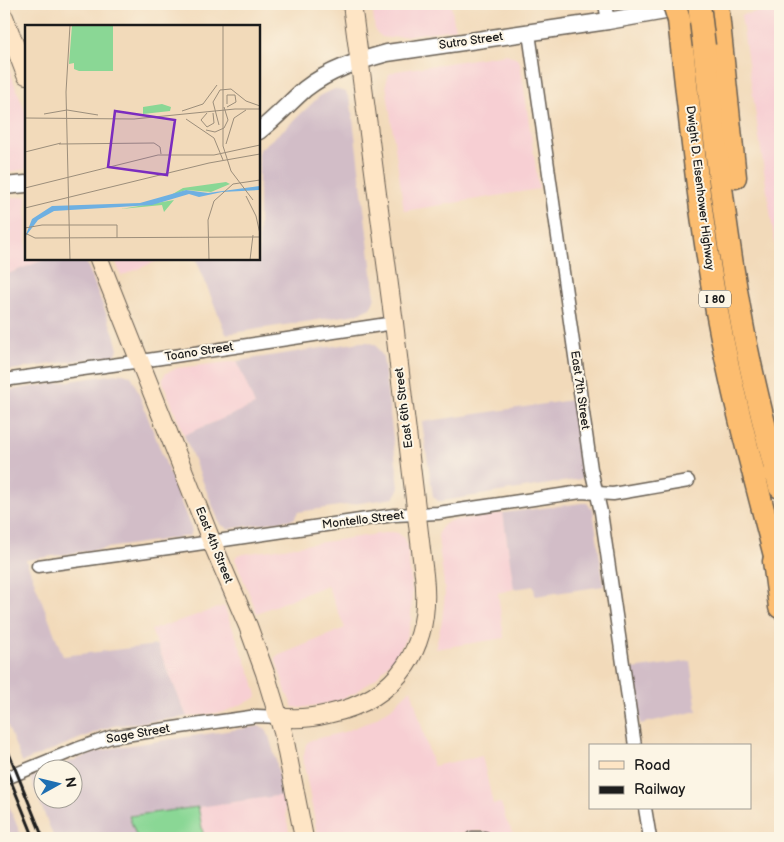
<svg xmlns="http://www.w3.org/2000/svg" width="784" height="842" font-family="'Balsamiq Sans',sans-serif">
	<rect width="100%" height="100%" fill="#fcf5e5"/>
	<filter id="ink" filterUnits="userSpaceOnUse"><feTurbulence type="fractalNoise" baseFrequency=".02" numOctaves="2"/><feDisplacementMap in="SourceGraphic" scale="10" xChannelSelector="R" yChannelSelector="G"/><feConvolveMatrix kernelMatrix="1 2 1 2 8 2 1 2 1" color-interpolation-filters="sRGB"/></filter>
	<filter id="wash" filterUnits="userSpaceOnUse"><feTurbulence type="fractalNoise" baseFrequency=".0096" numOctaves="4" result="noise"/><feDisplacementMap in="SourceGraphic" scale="20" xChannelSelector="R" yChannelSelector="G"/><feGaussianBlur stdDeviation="1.12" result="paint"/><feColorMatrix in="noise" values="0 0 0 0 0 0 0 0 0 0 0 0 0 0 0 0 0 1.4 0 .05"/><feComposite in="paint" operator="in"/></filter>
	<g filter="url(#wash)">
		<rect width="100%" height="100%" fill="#f2daba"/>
		<g fill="#f7cfd3">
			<polygon points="372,4 451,4 455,29 389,38 382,37 375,31"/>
			<polygon points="780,8 780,279 741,15"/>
			<polygon points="506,54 515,57 520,62 539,189 404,211 386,84 389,74 396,71"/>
			<polygon points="4,57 26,113 26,169 4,173"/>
			<polygon points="26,196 26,259 46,259 8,274 4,264 4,199"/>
			<polygon points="115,259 162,259 121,276"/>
			<polygon points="237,361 255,405 184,435 163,382 163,377 166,373 177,368"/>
			<polygon points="503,513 514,589 498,593 504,638 435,649 442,621 445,593 438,537 439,531 444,525 450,521"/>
			<polygon points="391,532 398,533 403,537 407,544 412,592 411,620 407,635 398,653 376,678 355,693 335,702 300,708 293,707 286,692 275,657 345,628 327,585 257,613 235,559 237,555"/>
			<polygon points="224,606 253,680 257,696 254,699 224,712 187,717 151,630"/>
			<polygon points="411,689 433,766 482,756 493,804 501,803 506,820 516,838 504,838 479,831 430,838 318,838 303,759 306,744 311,740 344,732 371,721 391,708"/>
			<polygon points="283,795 290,838 204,838 198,807"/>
		</g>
		<g fill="#d2bdc7">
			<polygon points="335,89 346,92 351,103 375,297 373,303 370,308 357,314 226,334 196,259 259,259 259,150 289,125 321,95"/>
			<polygon points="46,259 85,259 114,334 118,350 115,355 4,371 4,264 8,274"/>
			<polygon points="361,342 368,342 376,345 383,357 399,487 394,498 298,512 294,519 228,529 225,527 220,524 184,435 255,405 237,361"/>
			<polygon points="123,373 130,375 133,379 192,531 189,536 26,560 63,656 157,645 187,717 113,726 101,730 22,762 4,717 4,391"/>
			<polygon points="572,400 582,476 581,479 442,501 438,501 433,496 422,422"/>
			<polygon points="582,503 587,503 593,510 604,586 535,596 534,586 514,589 503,513"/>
			<polygon points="690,661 697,711 640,724 632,669"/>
			<polygon points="260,726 266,729 269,736 276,760 283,795 199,807 204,838 54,838 30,778 42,773 42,800 72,800 72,770 51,769 96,752 118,747"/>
			<polygon points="4,793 22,838 4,838"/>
		</g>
		<polygon fill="#8ad795" stroke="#537a58" points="198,807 204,838 137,838 129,816"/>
	</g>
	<g filter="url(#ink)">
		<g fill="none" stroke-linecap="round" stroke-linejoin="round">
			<g stroke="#675e53" stroke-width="15">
				<g id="minor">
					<polyline points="605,4 608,21"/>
					<polyline points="529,33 591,469 601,512 635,746"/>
					<polyline points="4,380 141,361 394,323"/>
					<polyline points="38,566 190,545 394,515 438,513 581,492 613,494 688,481"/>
					<polyline points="4,779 77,749 111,737 257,716 279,717"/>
					<polyline points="645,808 650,838"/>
					<polyline points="472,838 485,838"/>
				</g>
			</g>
			<g stroke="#675e53" stroke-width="19">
				<g id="tertiary">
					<path d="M259,131C275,119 289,103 305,89C329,70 358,61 387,53L608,21L705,4"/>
					<polyline points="4,186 26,184"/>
				</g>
			</g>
			<g stroke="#675e53" stroke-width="20">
				<g id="secondary">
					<polyline points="4,17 26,75"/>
					<polyline points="99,259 213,545 248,626 265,673 283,732 304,838"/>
					<path d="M279,717C296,720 311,718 328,714C400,699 432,645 424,575L394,323L352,4"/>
				</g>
			</g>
			<g stroke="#675e53" stroke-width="25">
				<g id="motorway">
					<polyline points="717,4 735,177"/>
					<path d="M679,20C690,119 700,219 718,317C734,404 758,489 780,575"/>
					<path d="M704,46C715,139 725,232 742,324C752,379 766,433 780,487"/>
					<polyline points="774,561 780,607"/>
				</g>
			</g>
			<use href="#minor" stroke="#fff" stroke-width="12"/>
			<use href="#tertiary" stroke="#fff" stroke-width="16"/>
			<use href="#secondary" stroke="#fee5c5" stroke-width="18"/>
			<use href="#motorway" stroke="#fcbd6f" stroke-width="22"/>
			<g stroke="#1c1c1c" stroke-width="3">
				<polyline points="4,741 43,838"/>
				<polyline points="4,764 34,838"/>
			</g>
			<g stroke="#675e53" stroke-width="25" stroke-linecap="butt">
				<g id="motorway-bridge">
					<polyline points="674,4 679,20"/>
					<polyline points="699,4 704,46"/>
				</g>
			</g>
			<use href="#motorway-bridge" stroke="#fcbd6f" stroke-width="22"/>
		</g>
	</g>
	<g text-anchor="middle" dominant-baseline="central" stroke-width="4" stroke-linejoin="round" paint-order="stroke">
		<rect fill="#fcf5e5" stroke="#5f5d58" stroke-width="1" x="699" y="290.5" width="32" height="17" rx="4"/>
		<g font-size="11" font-weight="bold" fill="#1c1c1c">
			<text x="715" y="299">I 80</text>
		</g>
		<g font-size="12" fill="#1c1c1c" stroke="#fcf5e5">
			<text transform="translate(471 41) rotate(-8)">Sutro Street</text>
			<text transform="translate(700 188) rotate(83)">Dwight D. Eisenhower Highway</text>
			<text transform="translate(199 352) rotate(-9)">Toano Street</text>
			<text transform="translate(580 390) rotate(82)">East 7th Street</text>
			<text transform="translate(404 408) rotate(-97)">East 6th Street</text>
			<text transform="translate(363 520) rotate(-7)">Montello Street</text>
			<text transform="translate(214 545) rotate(68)">East 4th Street</text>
			<text transform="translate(138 734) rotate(-10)">Sage Street</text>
		</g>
	</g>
	<g transform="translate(25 25)">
		<rect width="235" height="235" fill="#f2daba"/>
		<path d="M47,0H88V46H54L49,44V38L44,39ZM137,79L146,82L145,86L118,89V82ZM201,157L205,159L186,167L161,165L146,170L158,163ZM149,175L139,187L137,180L96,184Z" fill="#8ad795"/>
		<path d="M235,161L234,165L197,167L174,172L164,169L127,180L29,186L13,195L0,212L7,194L27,181L115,178L161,165L183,168Z" fill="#6eb0e2"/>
		<path fill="none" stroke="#9c8e7b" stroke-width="1" d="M198,0V121L206,146L228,175M202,82L211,77L210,70H202V79M157,86L178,79L192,60M182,88L176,95L182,102L189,98L188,88M19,89L42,85L73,90M0,93L109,94L210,84H235M161,94L189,113L198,135M194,100L188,77L195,65L206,64L221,76L235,81M181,105L190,107L199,103L203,95L199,82M34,119L129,118L135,122L136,129M201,119L209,93L221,85M0,127L36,118M0,163L133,130H189L235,120M221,171L231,191L235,209M0,183L184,138L235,129M0,203L17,200H92V213M0,208L10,213L235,212M45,235L41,67L45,0M184,235L183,195L189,176L208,159L235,155M225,235L228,210M235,235V210"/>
		<path fill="#7b2cbf" fill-opacity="0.15" stroke="#7b2cbf" stroke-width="2.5" d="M90,86L150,95L142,150L83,142Z"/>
		<rect width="235" height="235" fill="none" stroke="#1c1c1c" stroke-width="2.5"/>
	</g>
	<rect width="784" height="842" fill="none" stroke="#fcf5e5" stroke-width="20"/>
	<rect x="589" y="744" width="162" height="65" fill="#fcf5e5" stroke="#a29e95"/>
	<rect x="599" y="761" width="25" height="8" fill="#fee5c5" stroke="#a29e95"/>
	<text x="634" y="770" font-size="15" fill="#1c1c1c">Road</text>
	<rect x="599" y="786" width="25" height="8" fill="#1c1c1c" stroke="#a29e95"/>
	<text x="634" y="794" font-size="15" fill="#1c1c1c">Railway</text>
	<g transform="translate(58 784) rotate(82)"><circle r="24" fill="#fcf5e5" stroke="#a29e95"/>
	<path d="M0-4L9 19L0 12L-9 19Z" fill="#1f6fb2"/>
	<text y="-8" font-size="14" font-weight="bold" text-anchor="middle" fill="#1c1c1c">N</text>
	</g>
</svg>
